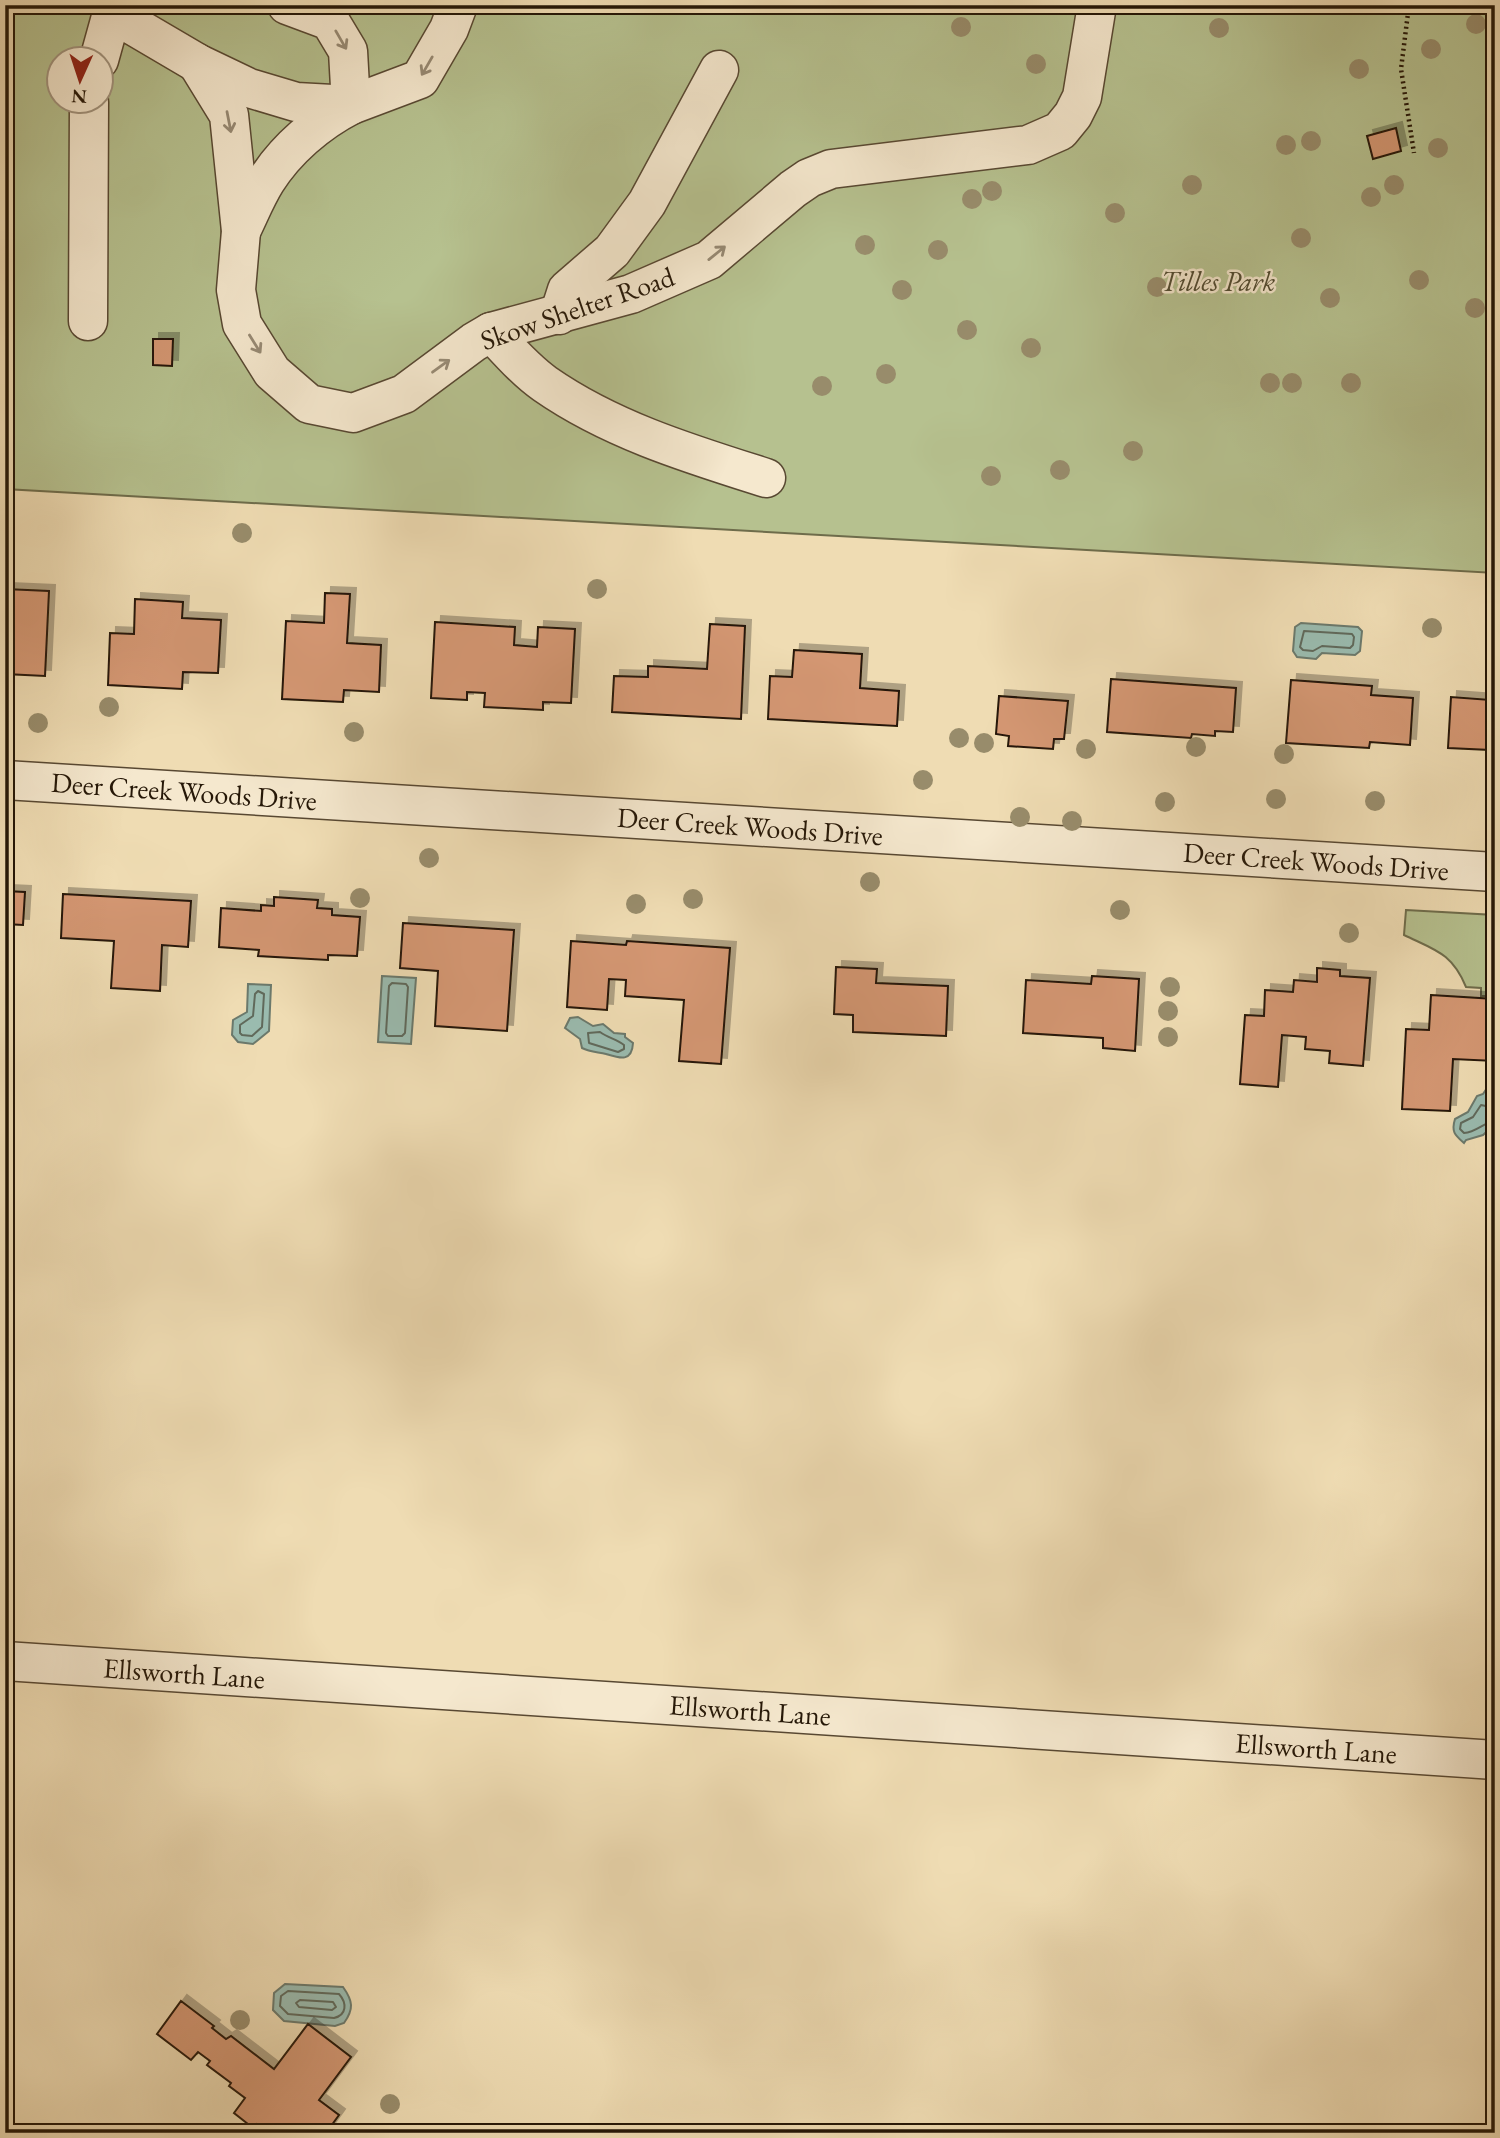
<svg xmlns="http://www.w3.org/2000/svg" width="1500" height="2138" font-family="'EB Garamond',serif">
	<defs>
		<filter id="shadow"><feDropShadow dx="6" dy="-6" stdDeviation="0" flood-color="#0004"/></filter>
	</defs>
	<rect width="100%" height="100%" fill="#efdcb3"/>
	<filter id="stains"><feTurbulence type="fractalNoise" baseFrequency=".00286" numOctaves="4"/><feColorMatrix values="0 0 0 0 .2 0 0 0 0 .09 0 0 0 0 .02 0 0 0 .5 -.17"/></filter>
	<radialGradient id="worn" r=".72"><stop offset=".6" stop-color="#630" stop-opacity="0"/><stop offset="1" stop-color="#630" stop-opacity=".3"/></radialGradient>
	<g fill="#b6c18f" stroke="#6e6c4b" stroke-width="2" fill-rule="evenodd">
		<path d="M5,5H1495V573L5,489ZM60,60H102V102H60Z"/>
		<path d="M1406,910L1495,915V996H1481V988L1466,987C1452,953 1435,950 1404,935Z"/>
	</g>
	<g fill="#9abbaf" stroke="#6b796c" stroke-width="2">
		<polygon points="1301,623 1358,627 1362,631 1360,651 1355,655 1322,653 1316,659 1297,657 1293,651 1295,627"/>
		<polygon points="382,976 416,978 411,1044 378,1042"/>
		<polygon points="248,984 271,985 269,1031 253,1044 238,1042 232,1035 233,1020 247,1012"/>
		<path d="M578,1017L593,1026L603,1024L614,1033L625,1034V1037L633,1043C632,1063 619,1058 606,1054C598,1052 590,1052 582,1048L580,1039L565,1028L570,1018Z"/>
		<path d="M1487,1088L1488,1098L1495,1102V1124L1483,1135L1466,1140L1464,1143C1455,1135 1451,1132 1455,1119L1468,1112L1477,1096L1483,1094Z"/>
		<path d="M285,1984L343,1987C353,2001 354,2009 344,2023L335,2026L284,2021L273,2010L274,1993Z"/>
	</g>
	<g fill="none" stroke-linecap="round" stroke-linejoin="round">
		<g stroke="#60695b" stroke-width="2">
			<polygon points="1304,631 1352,634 1354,637 1353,645 1350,648 1322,646 1313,651 1303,650 1300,647"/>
			<polygon points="392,983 406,984 408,987 405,1033 402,1036 388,1036 386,1033 389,986"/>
			<polygon points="258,991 264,994 262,1027 252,1036 242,1035 240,1033 240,1025 253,1016 255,994"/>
			<path d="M600,1032C608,1038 617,1039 624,1045V1049L618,1052L589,1043L588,1033Z"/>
			<path d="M1495,1108L1481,1105L1473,1117L1461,1123L1460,1129L1464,1133C1477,1132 1484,1122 1495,1121"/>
			<path d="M288,1991L339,1994C347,2003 347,2015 334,2018L288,2014L280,2006L281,1996Z"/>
			<polygon points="300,2000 333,2002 336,2007 332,2010 299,2007 296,2003"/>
		</g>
	</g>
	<g fill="#d49773" stroke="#251707" stroke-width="2" filter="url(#shadow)">
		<polygon points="1396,128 1401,151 1373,159 1367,136"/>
		<polygon points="153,339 173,339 172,366 153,365"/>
		<polygon points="5,589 49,591 45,676 5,674"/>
		<polygon points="325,593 350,594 347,643 381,645 379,692 344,690 343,702 282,699 286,621 324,623"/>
		<polygon points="135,599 183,602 182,618 221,620 218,673 183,672 182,689 108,685 110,633 134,634"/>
		<polygon points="435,622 515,627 514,645 537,647 538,627 575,629 571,703 543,702 543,710 484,707 485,693 467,692 467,700 431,698"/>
		<polygon points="710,624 745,626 741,719 612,712 614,676 648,677 648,666 707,669"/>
		<polygon points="794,650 862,654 860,688 899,691 897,726 768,719 770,676 792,677"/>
		<polygon points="1111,679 1236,688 1233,732 1215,731 1215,736 1192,734 1191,738 1107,732"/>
		<polygon points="1291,680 1372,686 1371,695 1413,698 1410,745 1370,742 1369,748 1286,743"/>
		<polygon points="1491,692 1495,692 1495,756 1490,756 1490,750 1448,748 1451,697 1490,700"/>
		<polygon points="999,696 1068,701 1064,739 1054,739 1053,749 1008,746 1009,736 996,734"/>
		<polygon points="5,891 25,892 23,925 5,924"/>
		<polygon points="63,894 191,901 188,947 162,945 160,991 111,988 114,941 61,938"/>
		<polygon points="274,897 318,900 317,908 332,909 332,915 360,917 357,956 328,955 328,960 258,956 259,950 219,947 221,908 261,911 261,905 274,906"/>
		<polygon points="403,923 514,930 507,1031 435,1026 438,971 400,968"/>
		<polygon points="571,941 626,945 627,941 730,948 721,1064 679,1061 684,1000 625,996 626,980 609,979 607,1010 567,1007"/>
		<polygon points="836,967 877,969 876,983 948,986 946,1036 853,1032 853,1015 834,1014"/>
		<polygon points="1317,968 1340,970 1340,976 1370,978 1363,1066 1329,1063 1330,1051 1305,1049 1306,1037 1282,1035 1278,1087 1240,1084 1245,1015 1264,1016 1265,990 1293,992 1294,980 1317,982"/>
		<polygon points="1092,976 1139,979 1135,1051 1103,1048 1103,1038 1023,1033 1026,980 1091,984"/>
		<polygon points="1431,995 1495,999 1495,1061 1453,1059 1450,1111 1402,1109 1406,1029 1429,1030"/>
		<polygon points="181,2001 214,2026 212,2028 226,2039 231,2036 274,2069 308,2024 351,2057 319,2100 339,2115 326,2133 306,2133 300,2128 297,2133 277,2133 270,2127 267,2131 257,2124 253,2128 234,2113 245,2098 229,2086 231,2083 207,2065 210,2061 198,2052 191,2060 157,2034"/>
	</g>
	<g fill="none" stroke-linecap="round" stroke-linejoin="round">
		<g stroke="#584832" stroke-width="41">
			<g id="minor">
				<polyline points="99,60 112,13 197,63 249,88 296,102 351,105 420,79 449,29 458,5"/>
				<polyline points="197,63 229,115 241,231 236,290 242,324 272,372 309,404 353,413 404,394 474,342 491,332 631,294 709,260 793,189 809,178 831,169 1028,145 1060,131 1073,115 1082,97 1097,5"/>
				<path d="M241,231C249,215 256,197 266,181C286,149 318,122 351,105L348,51L330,21L287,5"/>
				<polyline points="559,315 567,290 612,251 647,203 719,70"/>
				<polyline points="88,321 89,102"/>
				<path d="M491,332C508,350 525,370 545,384C611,430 690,454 766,478"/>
				<polyline points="5,780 1495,872"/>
				<polyline points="5,1661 1495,1760"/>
			</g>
		</g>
		<polyline stroke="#251707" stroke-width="4.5" stroke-dasharray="2 3.5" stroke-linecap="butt" points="1409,5 1401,69 1414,153"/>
		<use href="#minor" stroke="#f5e8ce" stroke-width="38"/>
	</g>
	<g fill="#988c6b">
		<circle cx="1476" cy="24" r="10"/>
		<circle cx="961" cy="27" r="10"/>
		<circle cx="1219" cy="28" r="10"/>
		<circle cx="1431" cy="49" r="10"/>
		<circle cx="1036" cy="64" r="10"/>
		<circle cx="1359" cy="69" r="10"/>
		<circle cx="1311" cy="141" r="10"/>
		<circle cx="1286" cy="145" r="10"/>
		<circle cx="1438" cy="148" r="10"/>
		<circle cx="1192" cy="185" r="10"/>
		<circle cx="1394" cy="185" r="10"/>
		<circle cx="992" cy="191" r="10"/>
		<circle cx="1371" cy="197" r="10"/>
		<circle cx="972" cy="199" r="10"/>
		<circle cx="1115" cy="213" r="10"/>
		<circle cx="1301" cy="238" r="10"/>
		<circle cx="865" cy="245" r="10"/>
		<circle cx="938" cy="250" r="10"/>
		<circle cx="1419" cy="280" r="10"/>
		<circle cx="1157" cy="287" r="10"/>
		<circle cx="902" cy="290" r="10"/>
		<circle cx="1330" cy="298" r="10"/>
		<circle cx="1475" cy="308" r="10"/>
		<circle cx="967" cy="330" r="10"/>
		<circle cx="1031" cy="348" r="10"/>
		<circle cx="886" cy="374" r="10"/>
		<circle cx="1270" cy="383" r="10"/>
		<circle cx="1292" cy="383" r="10"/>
		<circle cx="1351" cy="383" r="10"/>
		<circle cx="822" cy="386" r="10"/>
		<circle cx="1133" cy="451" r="10"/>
		<circle cx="1060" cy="470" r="10"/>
		<circle cx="991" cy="476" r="10"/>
		<circle cx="242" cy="533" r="10"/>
		<circle cx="597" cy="589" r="10"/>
		<circle cx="1432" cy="628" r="10"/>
		<circle cx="109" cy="707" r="10"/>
		<circle cx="38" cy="723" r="10"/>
		<circle cx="354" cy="732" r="10"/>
		<circle cx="959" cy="738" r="10"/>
		<circle cx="984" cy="743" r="10"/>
		<circle cx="1196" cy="747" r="10"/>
		<circle cx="1086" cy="749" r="10"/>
		<circle cx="1284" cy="754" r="10"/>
		<circle cx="923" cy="780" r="10"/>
		<circle cx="1276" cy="799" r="10"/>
		<circle cx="1375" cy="801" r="10"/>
		<circle cx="1165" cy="802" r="10"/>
		<circle cx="1020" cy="817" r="10"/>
		<circle cx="1072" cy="821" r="10"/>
		<circle cx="429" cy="858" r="10"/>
		<circle cx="870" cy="882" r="10"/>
		<circle cx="360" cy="898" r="10"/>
		<circle cx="693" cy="899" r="10"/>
		<circle cx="636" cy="904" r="10"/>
		<circle cx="1120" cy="910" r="10"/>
		<circle cx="1349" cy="933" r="10"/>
		<circle cx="1170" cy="987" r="10"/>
		<circle cx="1168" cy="1011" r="10"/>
		<circle cx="1168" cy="1037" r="10"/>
		<circle cx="240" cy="2020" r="10"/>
		<circle cx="390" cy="2104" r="10"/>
	</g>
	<defs><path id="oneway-shaft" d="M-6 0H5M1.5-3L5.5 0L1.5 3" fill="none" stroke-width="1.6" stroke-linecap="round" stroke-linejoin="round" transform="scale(1.75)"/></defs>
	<g stroke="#978a74">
		<use href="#oneway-shaft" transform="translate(341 40) rotate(60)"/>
		<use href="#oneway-shaft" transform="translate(427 66) rotate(120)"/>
		<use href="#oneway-shaft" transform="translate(229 122) rotate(79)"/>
		<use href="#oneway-shaft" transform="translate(717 253) rotate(-39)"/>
		<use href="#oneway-shaft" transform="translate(255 344) rotate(58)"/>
		<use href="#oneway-shaft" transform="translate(441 366) rotate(-36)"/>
	</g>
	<g text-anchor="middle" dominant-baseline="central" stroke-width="5" stroke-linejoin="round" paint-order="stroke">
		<g font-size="28" font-style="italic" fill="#504a30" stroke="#f5e8ce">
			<text x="1218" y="281">Tilles Park</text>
		</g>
		<g font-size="28" fill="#251707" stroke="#f5e8ce">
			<text transform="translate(577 308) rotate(-19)">Skow Shelter Road</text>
			<text transform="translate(184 791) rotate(4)">Deer Creek Woods Drive</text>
			<text transform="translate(750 826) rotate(4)">Deer Creek Woods Drive</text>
			<text transform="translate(1316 861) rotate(4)">Deer Creek Woods Drive</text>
			<text transform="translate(184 1673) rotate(4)">Ellsworth Lane</text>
			<text transform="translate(750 1710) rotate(4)">Ellsworth Lane</text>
			<text transform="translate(1316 1748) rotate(4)">Ellsworth Lane</text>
		</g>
	</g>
	<rect width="1500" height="2138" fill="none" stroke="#efdcb3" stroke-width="28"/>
	<rect x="7" y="7" width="1486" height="2124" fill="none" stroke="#251707" stroke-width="3.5"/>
	<rect x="14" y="14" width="1472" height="2110" fill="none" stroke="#251707" stroke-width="2"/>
	<g transform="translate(80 80) rotate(183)"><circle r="33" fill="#f5e8ce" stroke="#a2947e" stroke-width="2"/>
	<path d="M0-5L12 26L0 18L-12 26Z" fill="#8f2418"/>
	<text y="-10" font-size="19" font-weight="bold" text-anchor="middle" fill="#251707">N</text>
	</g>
	<rect width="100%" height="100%" filter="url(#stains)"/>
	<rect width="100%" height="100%" fill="url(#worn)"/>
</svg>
